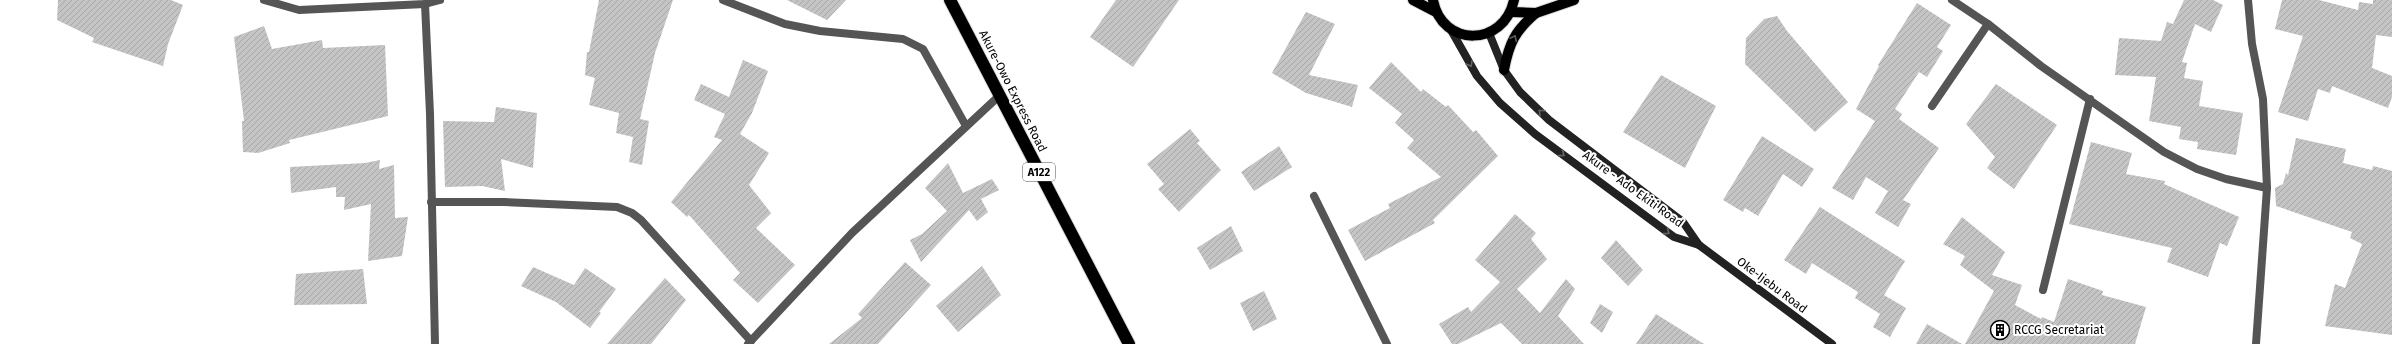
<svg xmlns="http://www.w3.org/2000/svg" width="2392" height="344" font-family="'Fira Sans',sans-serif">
	<defs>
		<pattern id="building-hatch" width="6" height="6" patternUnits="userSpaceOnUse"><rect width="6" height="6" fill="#c4c4c4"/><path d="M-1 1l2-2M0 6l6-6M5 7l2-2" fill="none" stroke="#a7a7a7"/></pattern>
	</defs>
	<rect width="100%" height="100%" fill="#fff"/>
	<g fill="url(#building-hatch)">
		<polygon points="58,0 171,0 183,5 168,44 163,66 92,42 94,38 57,20"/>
		<polygon points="599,0 673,0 655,53 640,119 649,121 642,165 629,162 633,137 616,133 619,113 589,105 595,78 585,75 587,52 589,52"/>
		<polygon points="787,0 846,0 827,20"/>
		<polygon points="1116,0 1179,0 1133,67 1090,37"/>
		<polygon points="2184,0 2213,0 2223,5 2211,32 2195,24 2182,62 2187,63 2184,78 2203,81 2199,106 2243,113 2236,155 2197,149 2198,142 2179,139 2181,127 2149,121 2156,77 2115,75 2119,38 2161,41 2167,22 2173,24"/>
		<polygon points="2282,0 2319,0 2358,10 2359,2 2373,4 2373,0 2392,0 2392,37 2376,35 2372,68 2392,76 2392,97 2388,108 2332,86 2330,93 2318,89 2308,121 2278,112 2303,36 2275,29"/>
		<polygon points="1917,3 1951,25 1937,47 1943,51 1927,77 1919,72 1895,109 1902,114 1899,119 1939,148 1903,200 1911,204 1898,227 1875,213 1888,191 1866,177 1853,200 1832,188 1875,121 1856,109 1879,66 1878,65"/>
		<polygon points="1306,12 1335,24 1309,75 1358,85 1352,107 1306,93 1272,73"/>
		<polygon points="1777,16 1787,31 1848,102 1815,132 1745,64 1746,38 1764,19"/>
		<polygon points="264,26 272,49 322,40 323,48 385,45 388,116 289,140 290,143 258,153 243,152 242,121 244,121 234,37"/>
		<polygon points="743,60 768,71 752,113 740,134 769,153 749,185 771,213 756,228 795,265 758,303 733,280 740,273 689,215 687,217 671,202 722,140 714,137 725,114 694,100 701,84 729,97"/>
		<polygon points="1391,62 1421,92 1423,89 1446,107 1448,105 1473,132 1476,130 1498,156 1433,220 1435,223 1365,261 1348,230 1390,208 1388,204 1441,177 1407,148 1414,140 1395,123 1402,114 1369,88"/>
		<polygon points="1661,75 1716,106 1685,168 1623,132"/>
		<polygon points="1996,84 2057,125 2014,189 1987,168 1995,157 1966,124"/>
		<polygon points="496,107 537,113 533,168 501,159 505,191 482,186 445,187 443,121 494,122"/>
		<polygon points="1190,129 1200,141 1197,143 1221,170 1179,212 1158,189 1164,184 1147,164"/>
		<polygon points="1762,136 1814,169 1802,187 1783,174 1758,216 1745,208 1743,212 1723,200"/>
		<polygon points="2296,138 2346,149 2343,163 2372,170 2373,166 2392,171 2392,335 2325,326 2335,284 2345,288 2362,244 2350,238 2352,232 2276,206 2275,188 2283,184 2286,173 2288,175"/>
		<polygon points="2091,142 2132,153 2126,174 2165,181 2164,184 2239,217 2227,246 2220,243 2208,277 2167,262 2172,248 2069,224"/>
		<polygon points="1279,146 1292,167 1254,191 1241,172"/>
		<polygon points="380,160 379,169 394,165 395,218 408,217 402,256 368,261 371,204 344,210 345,197 336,197 336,187 291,193 290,167 365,163"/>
		<polygon points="948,163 963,193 992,179 999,190 981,199 988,212 977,221 969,210 921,262 910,240 922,234 947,211 925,188"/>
		<polygon points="1820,207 1905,261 1884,295 1906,308 1890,337 1873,327 1880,314 1855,298 1858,292 1812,263 1806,274 1784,260"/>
		<polygon points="1515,214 1536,233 1531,239 1547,259 1517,289 1540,313 1566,279 1575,289 1558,316 1584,344 1522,344 1501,323 1458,344 1452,344 1439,324 1468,307 1471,312 1500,282 1475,260"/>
		<polygon points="1962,217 2005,252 1992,275 2022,285 2015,305 2041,319 2042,317 2054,322 2068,279 2103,291 2102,295 2146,307 2135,344 1965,344 1994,291 1960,265 1965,256 1943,244"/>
		<polygon points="1231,226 1243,251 1210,270 1197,248"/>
		<polygon points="1616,240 1643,270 1628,286 1601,258"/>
		<polygon points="905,262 931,285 878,344 829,344 862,318 858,314"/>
		<polygon points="982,266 1001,295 958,332 936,306"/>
		<polygon points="533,267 574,285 585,268 616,289 599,312 601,313 590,328 556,302 521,286"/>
		<polygon points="363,269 367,304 294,305 296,274"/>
		<polygon points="665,278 686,300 651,344 607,344"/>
		<polygon points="1264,291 1277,319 1253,331 1240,303"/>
		<polygon points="1600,304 1613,312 1602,333 1590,323"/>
		<polygon points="1656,314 1704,344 1636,344"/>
		<polygon points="1927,324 1962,344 1916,344"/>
	</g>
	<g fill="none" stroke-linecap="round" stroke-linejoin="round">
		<g stroke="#dbdbdb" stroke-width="12">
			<g id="primary">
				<polyline points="1413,0 1436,12"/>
				<path d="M1433,0C1442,48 1504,47 1514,0"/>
				<polyline points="1511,12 1536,13 1574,0"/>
				<path d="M1504,70C1509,43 1515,31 1536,13"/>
			</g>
		</g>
		<g stroke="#dbdbdb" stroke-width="14">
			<polyline id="highway" points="950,0 1129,344"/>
		</g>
		<g stroke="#555" stroke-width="8">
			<polyline points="264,0 299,10 425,4 440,0"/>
			<polyline points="723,0 785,24 820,31 903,39 923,49 966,126"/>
			<polyline points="1952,0 1988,24 2041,66 2164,152 2197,169 2226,179 2267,188"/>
			<polyline points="2248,0 2252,44 2263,99 2267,188 2256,344"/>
			<polyline points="425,4 430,114 435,344"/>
			<polyline points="1932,106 1988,24"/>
			<polyline points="1314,196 1387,344"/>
			<polyline points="431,202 504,202 617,207 632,213 641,220 751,341"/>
			<polyline points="2043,290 2090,99"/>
			<polyline points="748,344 852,233 999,96"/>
		</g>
		<g stroke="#222" stroke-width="8">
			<polyline points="1451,30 1477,76 1500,103 1535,134 1674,237 1699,245"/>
			<polyline points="1489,33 1504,70 1520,92 1549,120 1683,222 1699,245 1832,344"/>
		</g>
		<use href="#primary" stroke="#000" stroke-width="10"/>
		<use href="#highway" stroke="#000" stroke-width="12"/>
	</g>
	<defs><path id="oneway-chevron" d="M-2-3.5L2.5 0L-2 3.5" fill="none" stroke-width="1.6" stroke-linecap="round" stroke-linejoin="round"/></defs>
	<use stroke="#595959" href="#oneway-chevron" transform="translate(1514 38) rotate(-63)"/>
	<g stroke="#646464">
		<use href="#oneway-chevron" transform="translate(1470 64) rotate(61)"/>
		<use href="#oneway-chevron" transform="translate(1541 112) rotate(-137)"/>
		<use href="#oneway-chevron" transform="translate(1562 154) rotate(37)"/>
		<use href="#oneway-chevron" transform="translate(1667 232) rotate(37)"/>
	</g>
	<defs>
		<g id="building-ring" transform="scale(1)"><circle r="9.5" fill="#fff" stroke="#000" stroke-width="1.5"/><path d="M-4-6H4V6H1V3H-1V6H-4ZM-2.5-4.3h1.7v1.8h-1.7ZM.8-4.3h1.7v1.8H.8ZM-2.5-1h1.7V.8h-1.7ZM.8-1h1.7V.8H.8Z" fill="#000"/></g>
	</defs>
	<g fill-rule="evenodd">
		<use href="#building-ring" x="2000" y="330"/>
	</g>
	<g text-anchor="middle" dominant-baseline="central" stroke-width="4" stroke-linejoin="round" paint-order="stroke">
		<rect fill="#fff" stroke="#4c4c4c" stroke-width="1" x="1023" y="163" width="32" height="18" rx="3"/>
		<g font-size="11" font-weight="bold" fill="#000">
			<text x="1039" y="172">A122</text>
		</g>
		<g font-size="12" fill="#000" stroke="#fff">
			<text transform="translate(1013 91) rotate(63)">Akure-Owo Express Road</text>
			<text transform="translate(1633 189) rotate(36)">Akure - Ado Ekiti Road</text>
			<text transform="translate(1772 285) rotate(37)">Oke-Ijebu Road</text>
		</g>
		<g font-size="12" fill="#000" stroke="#fff" text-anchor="start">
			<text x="2014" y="330">RCCG Secretariat</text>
		</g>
	</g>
</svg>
